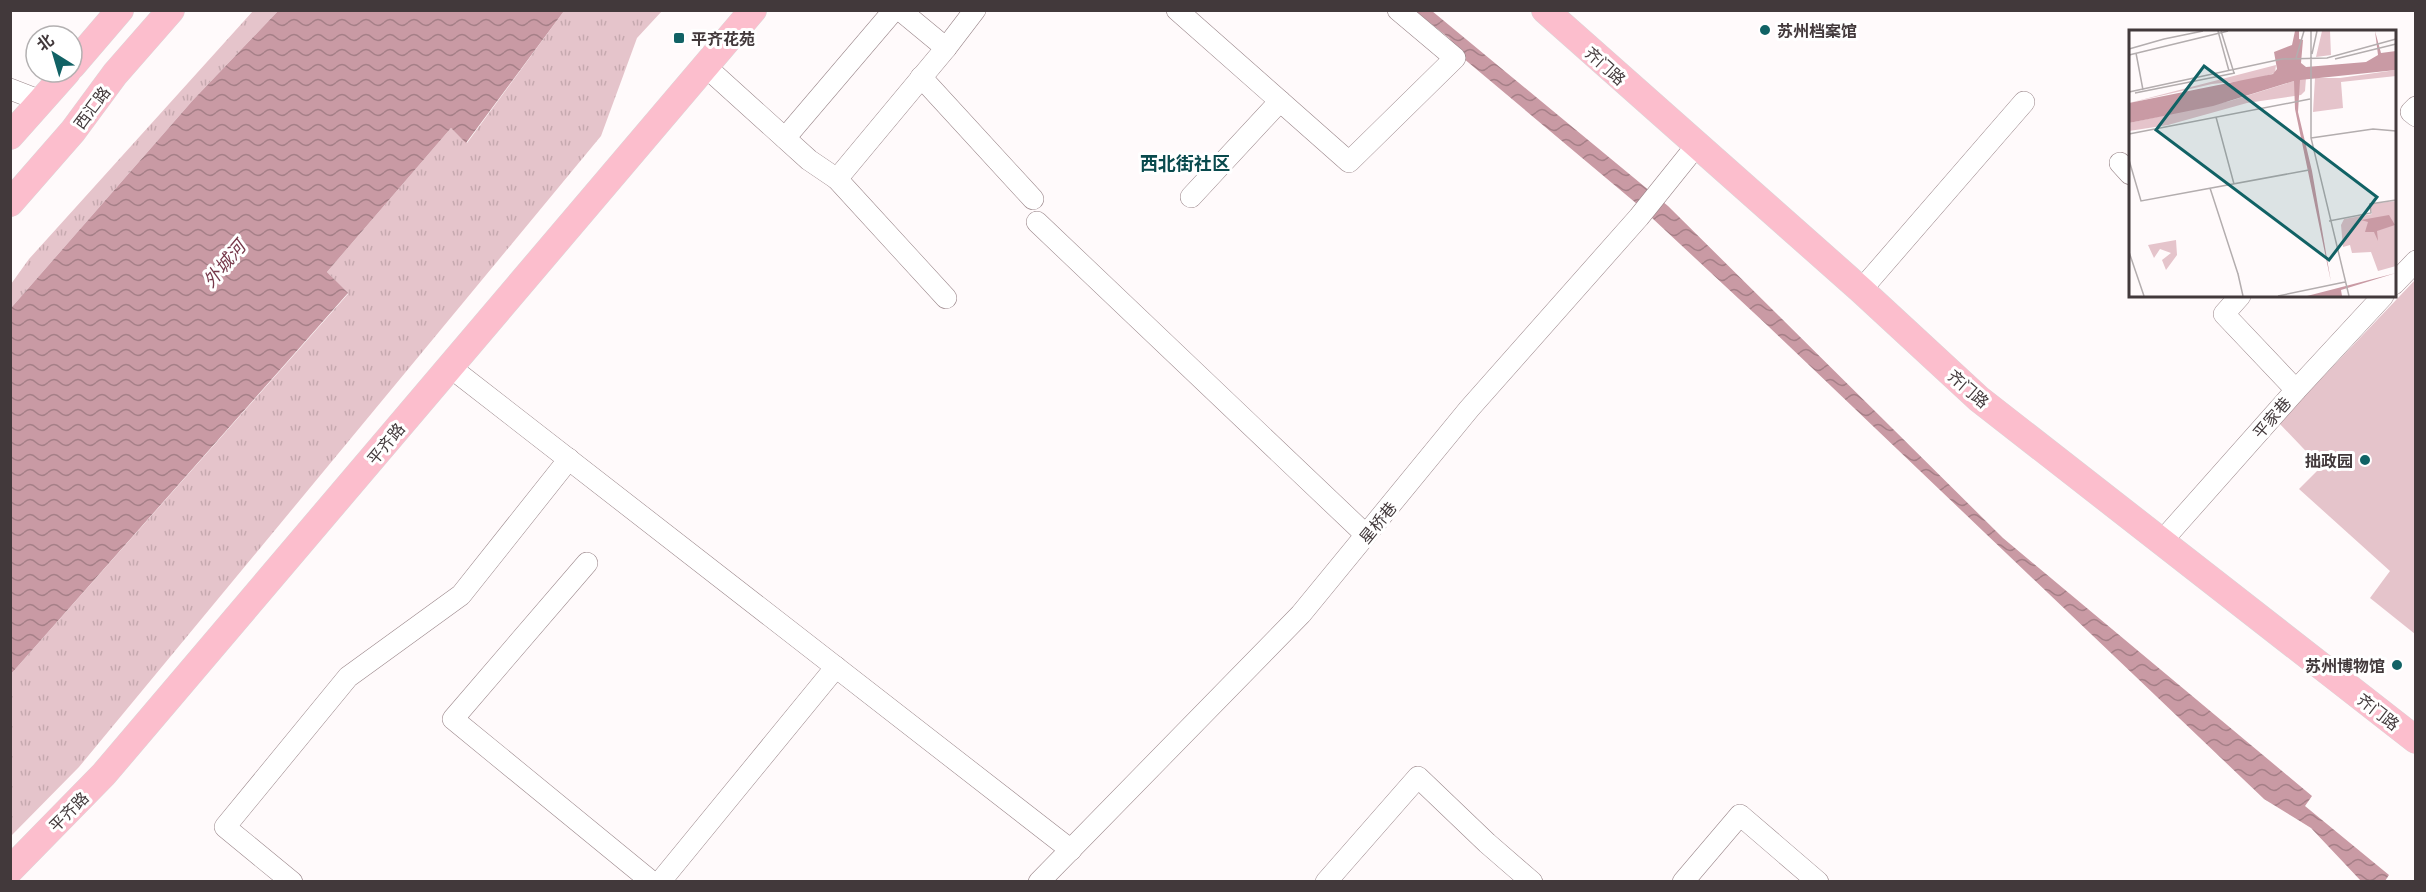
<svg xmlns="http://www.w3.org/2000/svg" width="2426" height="892" font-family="Georgia,'Noto Sans SC',serif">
	<defs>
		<pattern id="grass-tufts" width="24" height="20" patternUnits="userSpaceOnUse" patternTransform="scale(1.5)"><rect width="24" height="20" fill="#e5c4cb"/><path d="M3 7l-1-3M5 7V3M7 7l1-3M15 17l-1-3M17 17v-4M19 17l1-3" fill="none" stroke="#c6a9af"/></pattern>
		<pattern id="water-waves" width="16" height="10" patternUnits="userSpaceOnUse" patternTransform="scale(1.5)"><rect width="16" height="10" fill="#c99aa4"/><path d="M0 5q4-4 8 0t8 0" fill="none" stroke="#a57f87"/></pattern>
	</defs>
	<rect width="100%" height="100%" fill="#fffafb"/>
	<g fill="url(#grass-tufts)">
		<polygon points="253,11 278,11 193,100 11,308 11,284 29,259"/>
		<polygon points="564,11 662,11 637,38 601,136 79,767 11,836 11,674 348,294 327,272 451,128 467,143"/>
	</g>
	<polygon fill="#e5c4cb" points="2415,280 2415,634 2370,598 2390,571 2299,489 2321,467 2279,423"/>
	<g fill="url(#water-waves)">
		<polygon points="278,11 564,11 466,143 451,128 327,272 348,293 11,674 11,308 193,100"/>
		<polygon points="1415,11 1432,11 1668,206 2003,538 2312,796 2305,806 2389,875 2385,881 2361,881 2311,828 2264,799 1768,326 1637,204 1463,58 1449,38"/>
	</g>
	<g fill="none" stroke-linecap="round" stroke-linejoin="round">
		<g stroke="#9a868a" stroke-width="22">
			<g id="minor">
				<polyline points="900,10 946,48 975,10"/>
				<polyline points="1177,10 1280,101"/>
				<polyline points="705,66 809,160 837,179 946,298"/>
				<polyline points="921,77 1033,199"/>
				<polyline points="10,89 41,101"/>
				<polyline points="2416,107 2411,112 2416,116"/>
				<polyline points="785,138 894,10"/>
				<polyline points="2120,163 2130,174"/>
				<polyline points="837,179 946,48"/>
				<polyline points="1191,197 1280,101 1349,162 1455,58 1398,10"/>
				<polyline points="1037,222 1366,535"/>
				<polyline points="2394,284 2416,261"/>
				<polyline points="1861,290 2024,102"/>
				<polyline points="2240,296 2224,314 2296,390"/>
				<polyline points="450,367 1071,850"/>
				<polyline points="2162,541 2296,390 2383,296"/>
				<polyline points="587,563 453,719 652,882"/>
				<polyline points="292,882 225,827 348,677 461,595 569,459"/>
				<polyline points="660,882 836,667"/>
				<polyline points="1039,882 1301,614 1469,409 1639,217 1696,146"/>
				<polyline points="1326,882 1418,777 1487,843 1532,882"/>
				<polyline points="1683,882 1740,815 1818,882"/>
			</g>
		</g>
		<g stroke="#d9d7d8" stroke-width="28">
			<g id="major">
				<polyline points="1545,10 1861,290 1979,399 2416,740"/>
				<polyline points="72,66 120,10"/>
				<polyline points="10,136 67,72"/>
				<polyline points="10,203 73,131 115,74 171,10"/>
				<polyline points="10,870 104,774 753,10"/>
			</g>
		</g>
		<use href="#minor" stroke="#fff" stroke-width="21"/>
		<use href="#major" stroke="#fcbecd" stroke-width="27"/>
	</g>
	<g fill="#116265" stroke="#fff" stroke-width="2">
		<circle cx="1765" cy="30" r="6"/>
		<rect x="673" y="32" width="12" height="12" rx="3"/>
		<circle cx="2365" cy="460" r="6"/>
		<circle cx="2397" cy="665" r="6"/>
	</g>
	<g text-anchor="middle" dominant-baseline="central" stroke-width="6" stroke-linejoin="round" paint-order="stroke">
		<g font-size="16" font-weight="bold" fill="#42393b" stroke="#fff" text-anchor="start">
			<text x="1777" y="30">苏州档案馆</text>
			<text x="691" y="38">平齐花苑</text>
			<text x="2353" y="460" text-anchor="end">拙政园</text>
			<text x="2385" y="665" text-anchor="end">苏州博物馆</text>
		</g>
		<g font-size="16" fill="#42393b" stroke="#fff">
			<text transform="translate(1606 65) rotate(42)">齐门路</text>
			<text transform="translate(91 107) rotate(-53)">西汇路</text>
			<text transform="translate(1969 388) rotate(41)">齐门路</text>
			<text transform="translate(2271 417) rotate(-49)">平家巷</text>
			<text transform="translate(385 443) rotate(-50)">平齐路</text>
			<text transform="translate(1377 522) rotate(-51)">星桥巷</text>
			<text transform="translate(2379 711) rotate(38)">齐门路</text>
			<text transform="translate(68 811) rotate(-45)">平齐路</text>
		</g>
		<g font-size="18" font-weight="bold" fill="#094a4d" stroke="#fff">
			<text x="1185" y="162">西北街社区</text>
		</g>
		<g font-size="18" font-style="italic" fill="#76394a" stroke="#fff">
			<text transform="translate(223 263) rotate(-50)">外城河</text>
		</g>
	</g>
	<g transform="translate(2129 30)">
		<rect width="267" height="267" fill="#fffafb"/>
		<path d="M193,1H201L202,25L187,27ZM147,35L146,43L124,50L83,54L0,73ZM267,40V46L212,52L214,78L184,82L186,48H211ZM177,48L176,61L172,65L118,73L39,95L0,101V93L101,71L165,51L168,57L171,49Z" fill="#e5c4cb"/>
		<path d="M267,171V236L249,241L242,222L223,223L221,215L214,217L212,195L215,189L243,184L241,174ZM47,210L48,225L37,240L33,230L42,223L31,219L25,228L19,215Z" fill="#e5c4cb"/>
		<path d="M166,1H170V9L174,10L172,33L177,37L237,32L249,25L246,1L252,23L267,21V40L171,50L169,82L183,141L202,252L166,79L165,51L84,76L0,93V73L144,44L148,39L145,22L163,15ZM260,185L266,195L248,201L249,211L245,202H236L239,192L232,190ZM267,243L212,260L213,266H178Z" fill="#c99aa4"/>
		<path fill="none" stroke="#b3adae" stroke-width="1.5" d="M89,1L100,41M92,1L105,43M182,1V108L220,266M35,9L74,1M0,19L35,9M7,23L14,60M183,24L188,1M0,25L99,1M167,28L175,1M206,29L267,14M0,62L153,29L198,28L267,9M6,63L106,43M87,87L105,154M0,104L181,69M182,108L244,99L267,101M0,130L12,171L180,140M81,158L109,244M200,191L242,183L241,174L267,170M0,222L15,266M110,248L109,244L114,266M149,266L216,252"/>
		<path fill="#116265" fill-opacity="0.15" stroke="#116265" stroke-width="3" d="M75,36L248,167L200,230L27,100Z"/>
		<rect width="267" height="267" fill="none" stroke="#42393b" stroke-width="3"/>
	</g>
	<rect width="2426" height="892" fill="none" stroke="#42393b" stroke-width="24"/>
	<g transform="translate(54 54) rotate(323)"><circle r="28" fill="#ffffff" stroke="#b3b0b1" stroke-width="1.5"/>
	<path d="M0-4.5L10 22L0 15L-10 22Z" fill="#116265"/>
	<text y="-9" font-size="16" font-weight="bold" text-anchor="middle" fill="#42393b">北</text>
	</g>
</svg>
